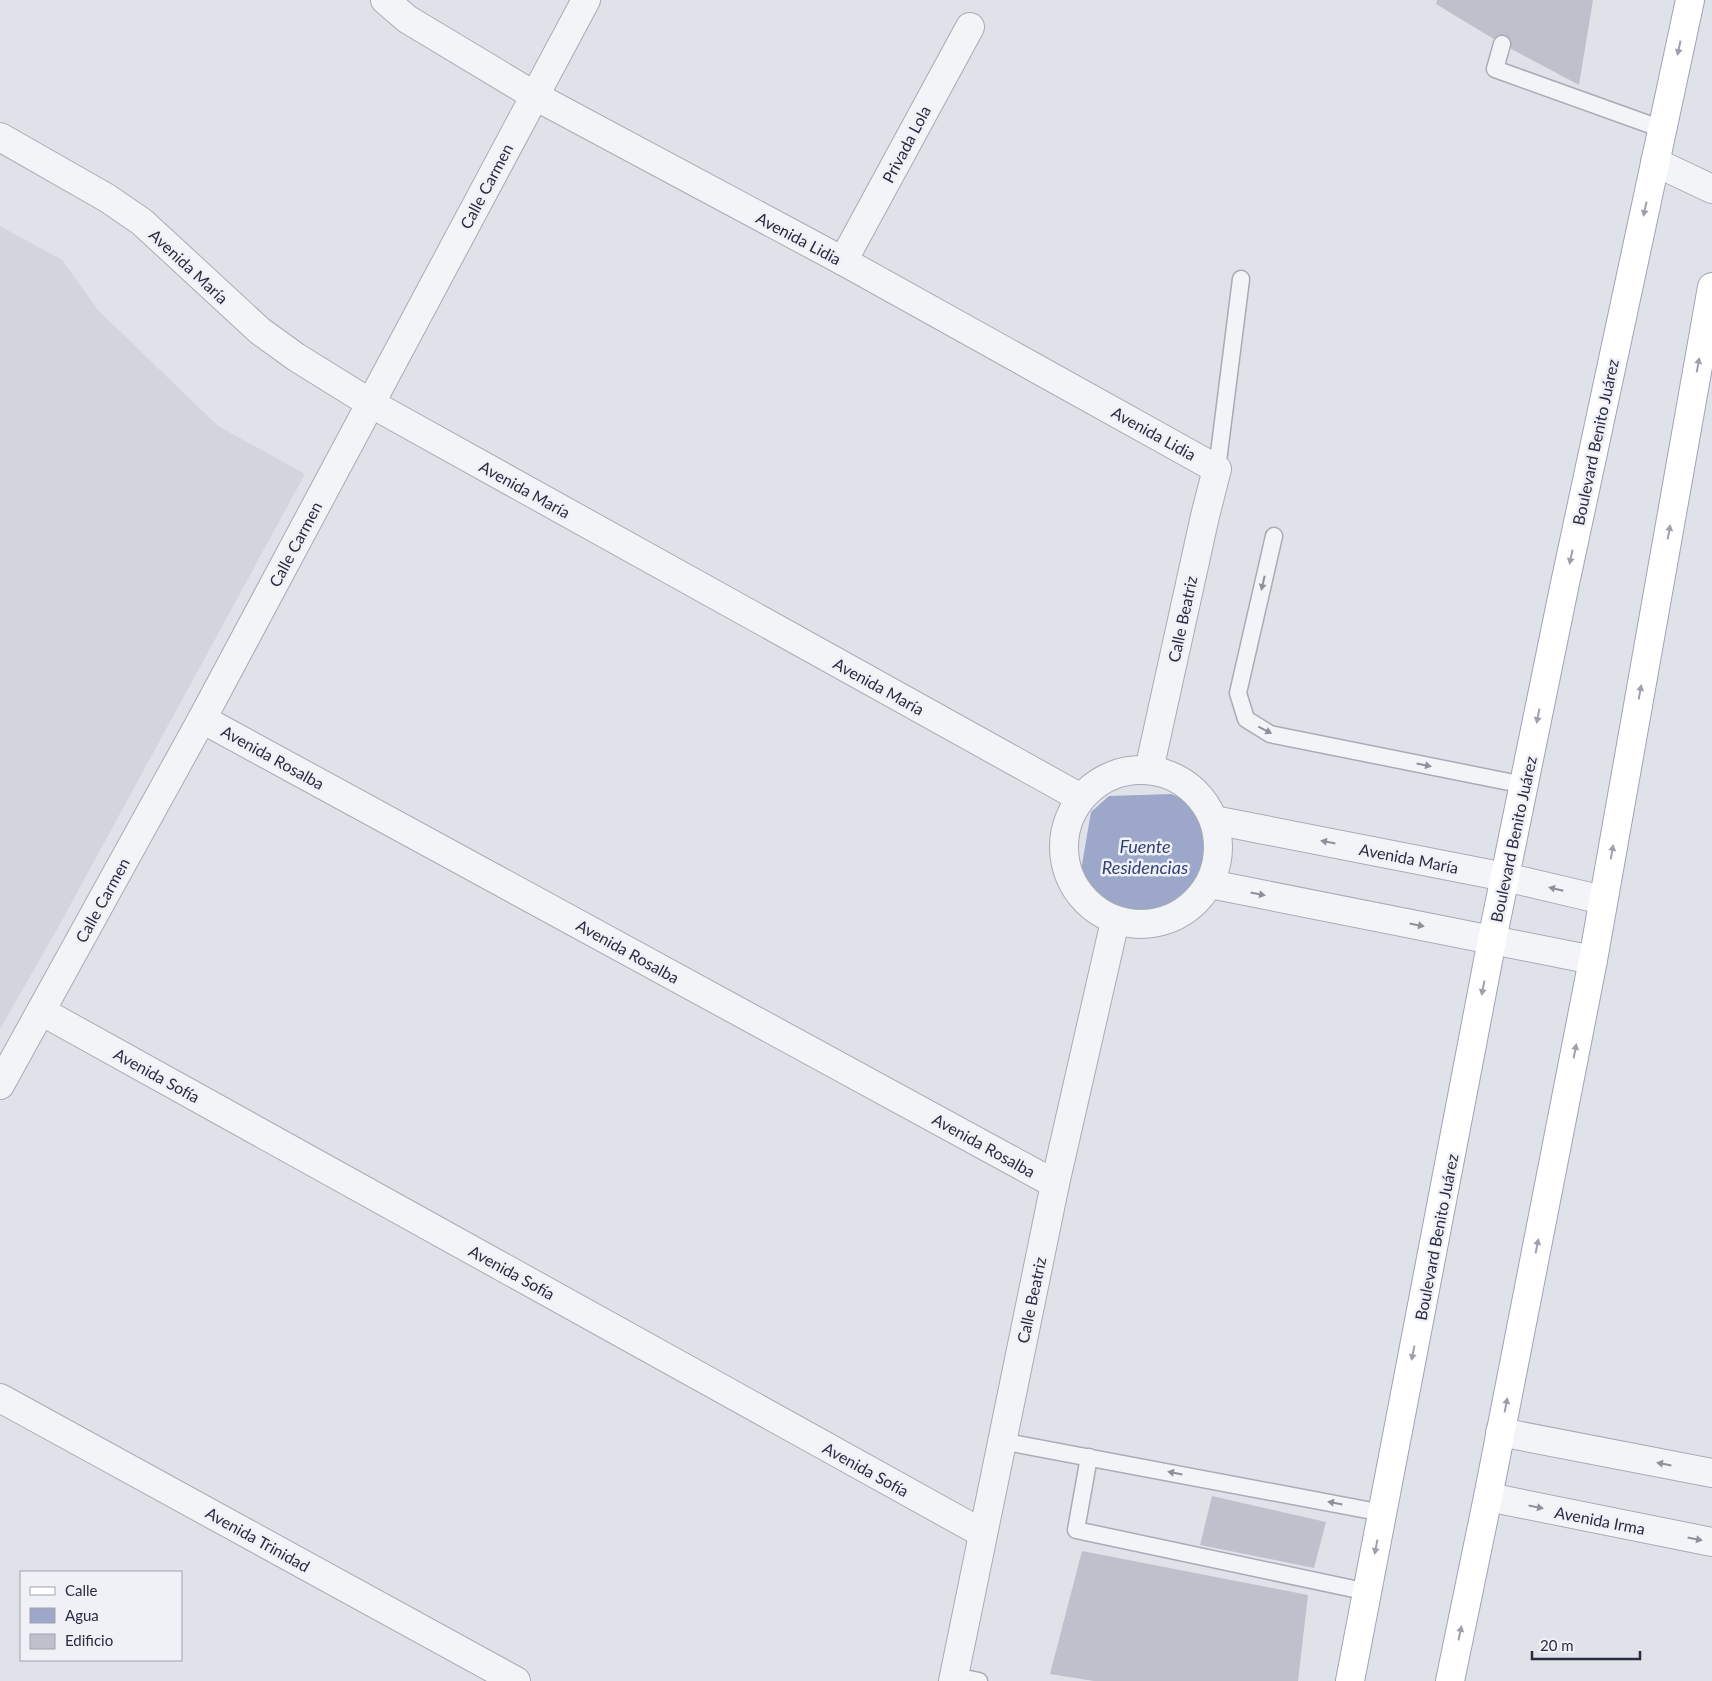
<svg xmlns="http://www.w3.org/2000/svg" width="1712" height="1681" font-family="Lato,sans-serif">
	<rect width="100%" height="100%" fill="#e0e2e9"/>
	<polygon fill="#d2d4de" points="0,226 62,260 98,310 218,426 305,474 56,931 0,1029"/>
	<polygon fill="#9ca7c9" points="1171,794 1184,799 1200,815 1209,833 1204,879 1194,902 1174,916 1145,922 1102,907 1080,876 1091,812 1109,796"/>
	<g fill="#bec0cc">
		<polygon points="1437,0 1593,0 1579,85 1502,44 1436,4"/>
		<polygon points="1212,1496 1326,1522 1314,1568 1200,1545"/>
		<polygon points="1082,1551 1308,1595 1298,1681 1094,1681 1050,1674"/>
	</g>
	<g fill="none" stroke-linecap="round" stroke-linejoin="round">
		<g stroke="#a9abb6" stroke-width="19">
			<g id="lane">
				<polyline points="1502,44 1495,69 1662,129"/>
				<polyline points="1217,469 1241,279"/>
				<polyline points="1274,536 1238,693 1246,719 1270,734 1524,785"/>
				<polyline points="1001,1441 1383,1513"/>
				<polyline points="1089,1457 1076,1530 1368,1592"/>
				<polyline points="954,1676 979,1681"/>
			</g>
		</g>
		<g stroke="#a9abb6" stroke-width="30">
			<g id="street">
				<polyline points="385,0 407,19 535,96 843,261 1217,469 1205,516 1149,770"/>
				<polyline points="0,137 107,198 142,222 260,331 296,357 370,403 1081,798"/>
				<polyline points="1655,162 1712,189"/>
				<polyline points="843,261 970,27"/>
				<polyline points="202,719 1055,1184"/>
				<circle cx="1141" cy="847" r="77"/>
				<polyline points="1214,820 1505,877 1603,900"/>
				<polyline points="1210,884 1593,960"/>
				<polyline points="41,1011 982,1533"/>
				<polyline points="0,1085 202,719 586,0"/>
				<polyline points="0,1398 516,1681"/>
				<polyline points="1500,1432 1712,1473"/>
				<polyline points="1488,1497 1712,1542"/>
				<polyline points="953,1681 1055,1184 1115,921"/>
			</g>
		</g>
		<g stroke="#a0a3b5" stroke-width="30">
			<g id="primary">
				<polyline points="1350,1681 1492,940 1564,588 1690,0"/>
				<polyline points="1450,1681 1488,1497 1593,960 1712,287"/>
			</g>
		</g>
		<use href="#lane" stroke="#f3f4f7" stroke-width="16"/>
		<use href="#street" stroke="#f3f4f7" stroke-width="28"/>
		<use href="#primary" stroke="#fff" stroke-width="28"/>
	</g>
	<defs><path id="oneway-solid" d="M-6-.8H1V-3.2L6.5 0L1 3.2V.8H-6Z" transform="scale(1.25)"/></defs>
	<g fill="#9fa0a9">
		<use href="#oneway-solid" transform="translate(1679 48) rotate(102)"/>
		<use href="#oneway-solid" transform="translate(1645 209) rotate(102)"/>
		<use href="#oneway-solid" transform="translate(1698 365) rotate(-80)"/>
		<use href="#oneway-solid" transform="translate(1669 532) rotate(-80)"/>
		<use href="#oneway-solid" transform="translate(1571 557) rotate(102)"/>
		<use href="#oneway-solid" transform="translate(1640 692) rotate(-80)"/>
		<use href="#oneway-solid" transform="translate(1538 716) rotate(101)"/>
		<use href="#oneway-solid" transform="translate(1612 852) rotate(-80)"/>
		<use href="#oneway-solid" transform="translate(1483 988) rotate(101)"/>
		<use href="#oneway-solid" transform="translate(1575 1051) rotate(-79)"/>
		<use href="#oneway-solid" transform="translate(1537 1246) rotate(-79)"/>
		<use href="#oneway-solid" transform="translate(1413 1353) rotate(101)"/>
		<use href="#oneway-solid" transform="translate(1506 1405) rotate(-79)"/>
		<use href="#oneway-solid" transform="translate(1376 1547) rotate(101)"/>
		<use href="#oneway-solid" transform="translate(1460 1633) rotate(-78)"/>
	</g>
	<g fill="#8e909c">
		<use href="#oneway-solid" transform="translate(1263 583) rotate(103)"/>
		<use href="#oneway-solid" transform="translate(1265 730) rotate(27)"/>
		<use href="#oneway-solid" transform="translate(1424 765) rotate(11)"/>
		<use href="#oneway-solid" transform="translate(1328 842) rotate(-169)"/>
		<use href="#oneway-solid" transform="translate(1556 889) rotate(-167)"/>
		<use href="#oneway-solid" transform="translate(1258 894) rotate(11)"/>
		<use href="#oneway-solid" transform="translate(1417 925) rotate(11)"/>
		<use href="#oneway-solid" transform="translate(1664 1464) rotate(-169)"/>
		<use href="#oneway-solid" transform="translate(1175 1473) rotate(-169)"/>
		<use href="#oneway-solid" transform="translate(1335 1503) rotate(-169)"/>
		<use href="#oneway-solid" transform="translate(1536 1507) rotate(11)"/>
		<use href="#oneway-solid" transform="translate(1695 1539) rotate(11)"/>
	</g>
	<g text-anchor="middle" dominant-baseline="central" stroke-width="5" stroke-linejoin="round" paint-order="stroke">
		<g font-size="16" fill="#292c40" stroke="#f0f1f7">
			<text transform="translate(906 144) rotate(-62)">Privada Lola</text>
			<text transform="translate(486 186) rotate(-62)">Calle Carmen</text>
			<text transform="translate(799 238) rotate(28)">Avenida Lidia</text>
			<text transform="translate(189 266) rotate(43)">Avenida María</text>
			<text transform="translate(1154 433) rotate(29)">Avenida Lidia</text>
			<text transform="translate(1595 442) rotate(-78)">Boulevard Benito Juárez</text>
			<text transform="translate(525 489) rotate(29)">Avenida María</text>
			<text transform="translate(295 544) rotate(-62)">Calle Carmen</text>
			<text transform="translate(1182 619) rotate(-78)">Calle Beatriz</text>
			<text transform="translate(879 686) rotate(29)">Avenida María</text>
			<text transform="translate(273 757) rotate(29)">Avenida Rosalba</text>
			<text transform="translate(1513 839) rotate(-78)">Boulevard Benito Juárez</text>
			<text transform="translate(1409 858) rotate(11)">Avenida María</text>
			<text transform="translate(102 900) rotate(-61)">Calle Carmen</text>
			<text transform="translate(628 951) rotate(29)">Avenida Rosalba</text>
			<text transform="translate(157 1075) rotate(29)">Avenida Sofía</text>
			<text transform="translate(984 1145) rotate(29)">Avenida Rosalba</text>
			<text transform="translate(1436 1237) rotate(-79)">Boulevard Benito Juárez</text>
			<text transform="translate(512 1272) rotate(29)">Avenida Sofía</text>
			<text transform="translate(1031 1300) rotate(-78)">Calle Beatriz</text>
			<text transform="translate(866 1469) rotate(29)">Avenida Sofía</text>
			<text transform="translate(1600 1520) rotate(11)">Avenida Irma</text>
			<text transform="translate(258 1539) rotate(29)">Avenida Trinidad</text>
		</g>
		<g font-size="18" font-style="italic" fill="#334274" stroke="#f0f1f7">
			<text x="1145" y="846">Fuente<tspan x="1145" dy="21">Residencias</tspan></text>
		</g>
	</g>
	<rect x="20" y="1571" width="162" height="90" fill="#f0f1f7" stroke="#a0a2ae"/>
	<rect x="30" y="1587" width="25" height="8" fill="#ffffff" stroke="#a0a2ae"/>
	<text x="65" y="1596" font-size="15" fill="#292c40">Calle</text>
	<rect x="30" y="1608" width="25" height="15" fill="#9ca7c9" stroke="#a0a2ae"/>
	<text x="65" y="1621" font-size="15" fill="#292c40">Agua</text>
	<rect x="30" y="1634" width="25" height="15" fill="#bec0cc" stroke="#a0a2ae"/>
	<text x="65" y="1646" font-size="15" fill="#292c40">Edificio</text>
	<path d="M1532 1651v8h108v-8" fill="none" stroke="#292c40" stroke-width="2.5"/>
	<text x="1540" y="1651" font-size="15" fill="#292c40" stroke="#f0f1f7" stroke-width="4" paint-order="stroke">20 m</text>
</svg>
